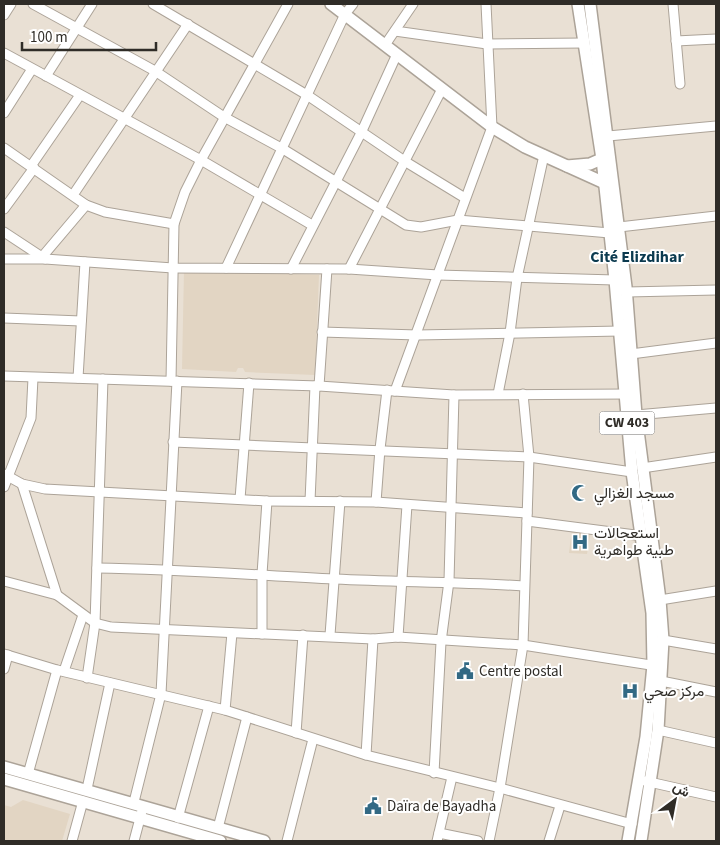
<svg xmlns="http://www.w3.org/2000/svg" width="720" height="845" font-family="'Source Sans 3',Vazirmatn,sans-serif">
	<rect width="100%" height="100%" fill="#e9e0d4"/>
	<g fill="#e2d5c3">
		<polygon points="184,270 319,275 315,375 245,372 243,368 238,368 236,372 182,369"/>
		<polygon points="572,528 591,531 587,554 569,553"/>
		<polygon points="23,800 70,814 62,841 4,841 4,805 11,807"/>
	</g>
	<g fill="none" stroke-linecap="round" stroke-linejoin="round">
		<g stroke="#aca398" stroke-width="11">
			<g id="minor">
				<polyline points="33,4 155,71 224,117 283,149 406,225 421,227 458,220 610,233"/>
				<polyline points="153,4 307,95 406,162 465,198"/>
				<polyline points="673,4 680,84"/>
				<polyline points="4,15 11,4"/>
				<polyline points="395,31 487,44 584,43"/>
				<polyline points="676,41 716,39"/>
				<polyline points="385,45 413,4"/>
				<polyline points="4,53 201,160 312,225"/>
				<polyline points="46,76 92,4"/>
				<polyline points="4,113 32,69"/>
				<polyline points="608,136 716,126"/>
				<polyline points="4,148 86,205 105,212 174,224"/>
				<polyline points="31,166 80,95"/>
				<polyline points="73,195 188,24"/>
				<polyline points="4,209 34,168"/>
				<polyline points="619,227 716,216"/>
				<polyline points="4,232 45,259"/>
				<polyline points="42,257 86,205"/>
				<polyline points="4,259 45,259 173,268 349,269 438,275 615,280"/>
				<polyline points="226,268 345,14 353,4"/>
				<polyline points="291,269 361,133 397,54"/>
				<polyline points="349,269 442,89"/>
				<polyline points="627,292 716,290"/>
				<polyline points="4,318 81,321"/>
				<polyline points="322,332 417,335 620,331"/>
				<polyline points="631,354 716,343"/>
				<polyline points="4,376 319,386 454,395 629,394"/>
				<polyline points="78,378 85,262"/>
				<polyline points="171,381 174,224 185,192 201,160 288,4"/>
				<polyline points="319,386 327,269"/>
				<polyline points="395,391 492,127 486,4"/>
				<polyline points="498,394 510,333 517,278 544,155"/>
				<polyline points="636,415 716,408"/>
				<polyline points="173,442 529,457 632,472"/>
				<polyline points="642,468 716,457"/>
				<polyline points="4,474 22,484 45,489 267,501 376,502 527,513"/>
				<polyline points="22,484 57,595"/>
				<polyline points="4,487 31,418 33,378"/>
				<polyline points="240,499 249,383"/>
				<polyline points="310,501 315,386"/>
				<polyline points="376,502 380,449 387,390"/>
				<polyline points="527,521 643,536"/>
				<path d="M97,568C176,569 255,575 335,579C398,582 461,582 524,586"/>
				<polyline points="4,581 57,595 95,623 111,627 373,639 398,637 523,645 657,666"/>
				<polyline points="660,600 716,591"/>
				<polyline points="262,634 262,574 267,501"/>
				<polyline points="330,635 340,501"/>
				<polyline points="398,637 407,505"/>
				<polyline points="663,640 716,649"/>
				<polyline points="4,654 57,670 225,710 366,755 500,788 632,824"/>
				<polyline points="4,669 8,655"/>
				<polyline points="64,671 83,615"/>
				<polyline points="87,678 95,623 103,379"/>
				<polyline points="661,681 716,692"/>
				<polyline points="225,710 232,633"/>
				<polyline points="658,730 716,743"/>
				<polyline points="296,733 303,635"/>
				<polyline points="366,755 373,639"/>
				<polyline points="434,773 441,642 449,581 454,395"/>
				<polyline points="28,774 57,670"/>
				<polyline points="645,781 716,797"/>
				<polyline points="87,789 110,683"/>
				<polyline points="134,802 161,694 177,381"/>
				<polyline points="178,818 209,706"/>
				<polyline points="218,828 247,717"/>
				<polyline points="439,833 478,841"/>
				<polyline points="72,841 83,801"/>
				<polyline points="134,841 143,807"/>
				<polyline points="287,841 313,739"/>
				<polyline points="437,841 452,777"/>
				<polyline points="489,841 500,788 523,645 529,457 523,394"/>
				<polyline points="549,841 560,806"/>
			</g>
		</g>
		<g stroke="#aca398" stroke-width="14">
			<g id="major">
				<polyline points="331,4 492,127 525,147 609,185"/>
				<polyline points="578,4 602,159 615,280 632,472 652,613 653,665 646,737 628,841"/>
				<polyline points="590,4 626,287 636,415 660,600 663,640 658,730 641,841"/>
				<polyline points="567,166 590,164 606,157"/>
				<path d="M4,767C91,791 177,817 264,841"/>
				<polyline points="4,779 220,841"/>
			</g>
		</g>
		<use href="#minor" stroke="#fff" stroke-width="9"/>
		<use href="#major" stroke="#fff" stroke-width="11"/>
	</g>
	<defs>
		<g id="mosque-bare" transform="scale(1.35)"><path d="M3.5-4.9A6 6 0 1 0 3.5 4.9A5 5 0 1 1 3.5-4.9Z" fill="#326984" stroke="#fff" stroke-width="2.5" paint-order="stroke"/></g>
		<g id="hospital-bare" transform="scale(1.35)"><path d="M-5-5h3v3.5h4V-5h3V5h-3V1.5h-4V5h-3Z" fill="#326984" stroke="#fff" stroke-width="2.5" paint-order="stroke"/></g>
		<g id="civic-bare" transform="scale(1.35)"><path d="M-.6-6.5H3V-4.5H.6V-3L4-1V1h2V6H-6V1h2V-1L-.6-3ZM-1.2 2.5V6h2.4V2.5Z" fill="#326984" stroke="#fff" stroke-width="2.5" paint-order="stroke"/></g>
	</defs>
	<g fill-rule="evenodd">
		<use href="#mosque-bare" x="580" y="493"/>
		<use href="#hospital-bare" x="580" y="542"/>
		<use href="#civic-bare" x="465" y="671"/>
		<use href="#hospital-bare" x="630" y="691"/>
		<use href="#civic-bare" x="373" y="806"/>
	</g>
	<g text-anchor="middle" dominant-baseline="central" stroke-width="4" stroke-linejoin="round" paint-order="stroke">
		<rect fill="#fff" stroke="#6d6b68" stroke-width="1" x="599.5" y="411.5" width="55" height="23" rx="4"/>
		<g font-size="14" font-weight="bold" fill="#2f2c27">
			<text x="627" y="423">CW 403</text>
		</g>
		<g font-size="15" fill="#2f2c27" stroke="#fff" text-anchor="start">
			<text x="594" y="493">مسجد الغزالي</text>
			<text x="594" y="533">استعجالات<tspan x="594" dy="17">طبية طواهرية</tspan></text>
			<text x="479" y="671">Centre postal</text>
			<text x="644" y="691">مركز صحي</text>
			<text x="387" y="806">Daïra de Bayadha</text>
		</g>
		<g font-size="16" font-weight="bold" fill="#0b3a4f" stroke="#fff">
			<text x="637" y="257">Cité Elizdihar</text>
		</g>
	</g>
	<rect width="720" height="845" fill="none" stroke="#2f2c27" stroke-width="10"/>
	<g transform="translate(675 800) rotate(32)" stroke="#ffffff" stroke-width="4" paint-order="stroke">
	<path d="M0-4L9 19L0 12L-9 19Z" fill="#2f2c27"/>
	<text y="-8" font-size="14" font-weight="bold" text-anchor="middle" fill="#2f2c27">ش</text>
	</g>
	<path d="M22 42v8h134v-8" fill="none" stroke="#2f2c27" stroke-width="2.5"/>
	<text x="30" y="42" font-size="15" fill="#2f2c27" stroke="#ffffff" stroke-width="4" paint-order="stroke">100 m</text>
</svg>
